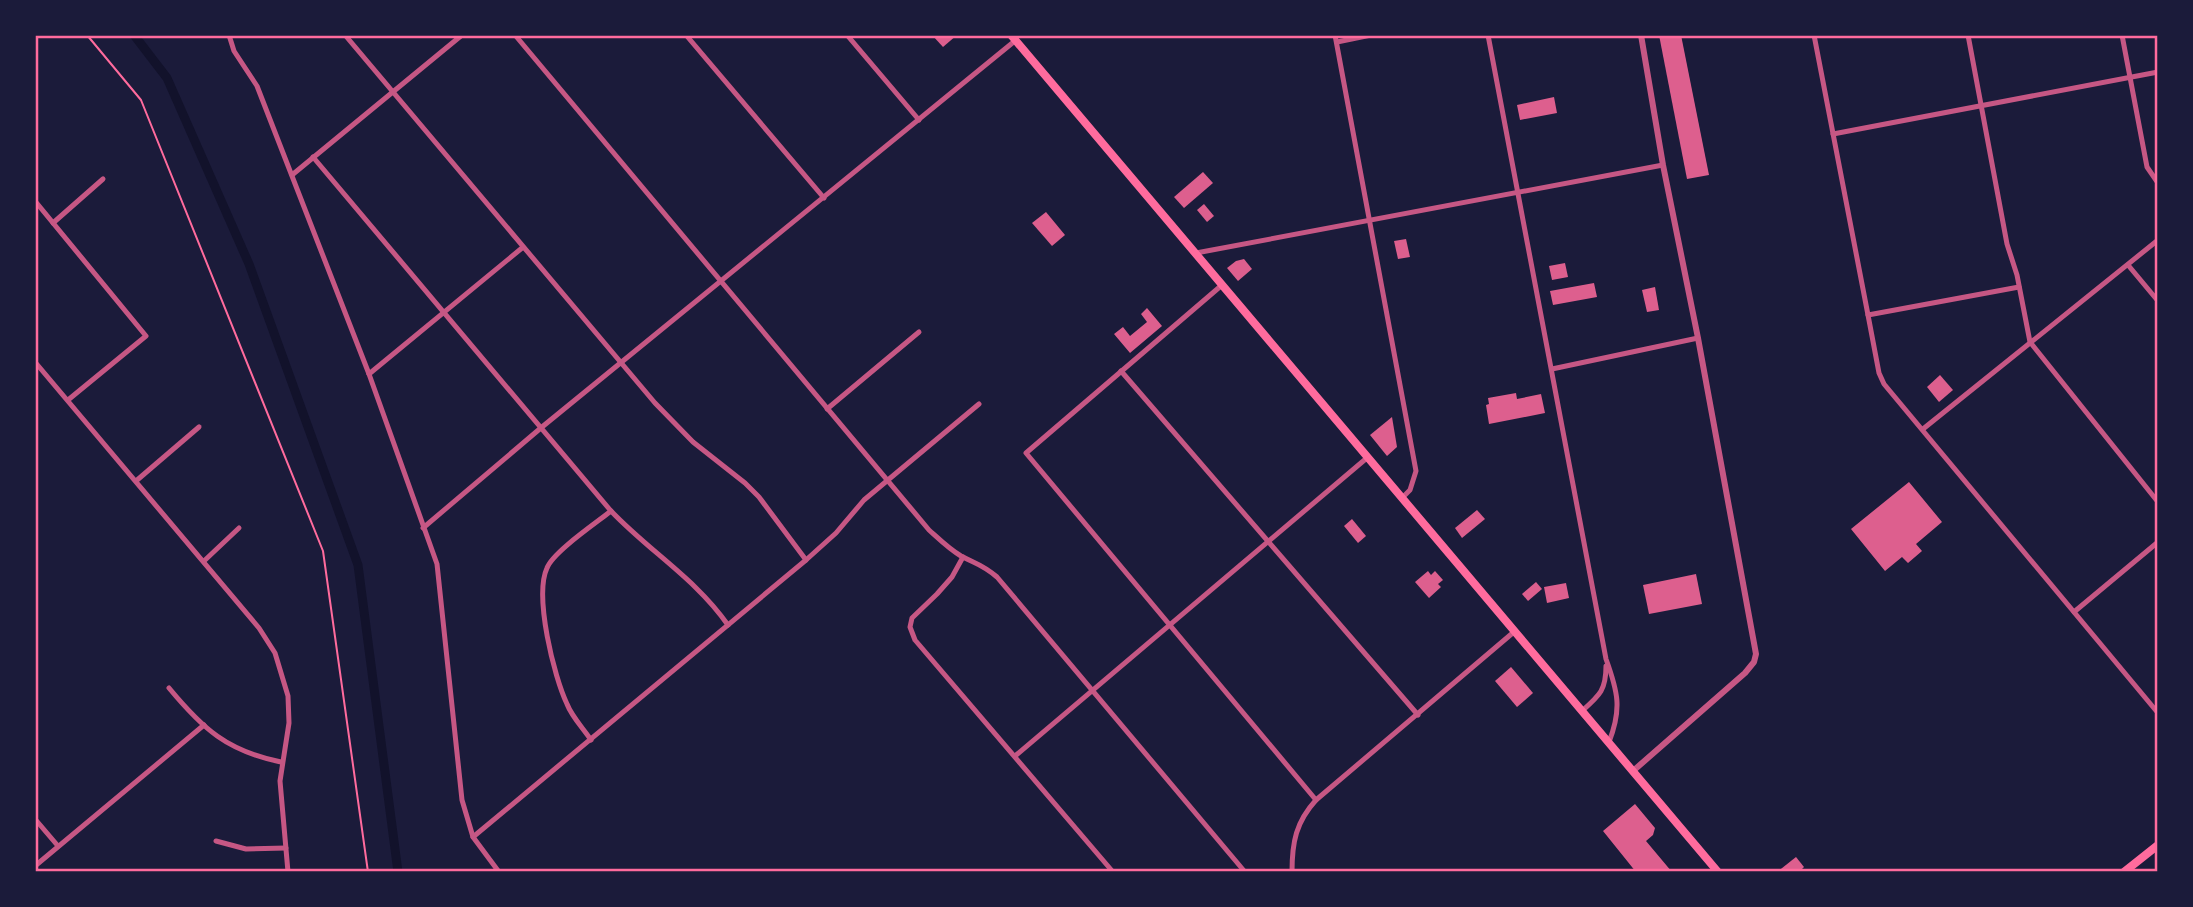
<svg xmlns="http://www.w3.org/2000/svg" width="2193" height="907" font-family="'Open Sans',sans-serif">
	<rect width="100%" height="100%" fill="#1b1b3a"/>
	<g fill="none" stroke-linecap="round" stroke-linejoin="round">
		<polyline stroke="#12122b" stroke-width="9" points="134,35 167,78 249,264 358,565 398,872"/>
	</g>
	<g fill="#dd5f8e">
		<polygon points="932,35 957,35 943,47"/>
		<polygon points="1659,35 1681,35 1709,175 1687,179"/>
		<polygon points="1554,97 1557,113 1520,120 1517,105"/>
		<polygon points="1203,172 1213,183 1184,208 1174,197"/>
		<polygon points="1204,204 1214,216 1207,222 1197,210"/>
		<polygon points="1046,212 1065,235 1052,246 1032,223"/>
		<polygon points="1406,239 1410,257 1398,259 1394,241"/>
		<polygon points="1244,259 1252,269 1238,281 1227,268 1236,261"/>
		<polygon points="1565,263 1568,277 1552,280 1549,266"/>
		<polygon points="1594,283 1597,297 1553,305 1550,291"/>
		<polygon points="1655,287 1659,310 1647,312 1642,290"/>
		<polygon points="1147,308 1162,326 1130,353 1114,334 1123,327 1130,336 1147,322 1141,314"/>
		<polygon points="1940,375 1953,390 1939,402 1927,387"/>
		<polygon points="1516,393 1517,399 1541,394 1545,413 1489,424 1486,405 1489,404 1488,398"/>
		<polygon points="1392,417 1397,447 1387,456 1370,435"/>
		<polygon points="1909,482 1942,522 1916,544 1922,551 1908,563 1902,557 1885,571 1851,529"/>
		<polygon points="1477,510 1485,519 1462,538 1455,528"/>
		<polygon points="1352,519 1366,536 1358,543 1344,526"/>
		<polygon points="1428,571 1431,575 1435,571 1443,580 1438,584 1441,587 1429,598 1415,582"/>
		<polygon points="1696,574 1702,604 1649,614 1643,585"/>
		<polygon points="1536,582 1542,589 1528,601 1522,594"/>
		<polygon points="1566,583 1569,598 1547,603 1544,587"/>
		<polygon points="1511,667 1533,693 1517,707 1495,681"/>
		<polygon points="1635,804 1655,828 1653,835 1646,841 1672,872 1636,872 1603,831"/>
		<polygon points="1796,857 1804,867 1799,872 1777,872"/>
	</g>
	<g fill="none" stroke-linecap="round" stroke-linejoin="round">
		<polyline stroke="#ff6b9d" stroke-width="2" points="87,35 141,100 323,551 368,872"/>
		<g stroke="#c65784" stroke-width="5">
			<polyline points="229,35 234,51 257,86 369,374 437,564 462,800 473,837 499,872"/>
			<polyline points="345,35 655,403 693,442 745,483 759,497 806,560"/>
			<path d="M515,35L929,530C939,539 949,549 961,556C976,564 982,564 997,577L1245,872"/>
			<polyline points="686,35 824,198"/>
			<polyline points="847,35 919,120"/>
			<polyline points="1335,35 1416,471 1410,490 1403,497"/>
			<path d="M1488,35L1606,659C1618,692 1622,709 1609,742"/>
			<polyline points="1814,35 1868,315 1879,373 1884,384 2158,713"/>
			<polyline points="1968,35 2007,244 2017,275 2030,342 2158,502"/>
			<polyline points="2122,35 2147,167 2158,183"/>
			<polyline points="1337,42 1371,35"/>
			<polyline points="1833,134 2158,72"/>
			<path d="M313,157L611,511C650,552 695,578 728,625"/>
			<polyline points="292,175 462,35"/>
			<polyline points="35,201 146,336 68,400"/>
			<polyline points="53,223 103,179"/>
			<polyline points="1196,253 1663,165"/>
			<polyline points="2128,265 2158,301"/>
			<polyline points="1222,285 1026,453 1316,800"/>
			<polyline points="1868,315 2019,287"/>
			<polyline points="35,362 259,628 275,653 288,696 289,723 280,781 288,872"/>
			<polyline points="1552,369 1698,338"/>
			<polyline points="1121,371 1418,715"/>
			<polyline points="369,374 522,248"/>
			<polyline points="827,409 919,332"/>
			<polyline points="1923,429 2158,240"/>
			<polyline points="136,481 199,427"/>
			<polyline points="423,528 542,427 1016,40"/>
			<polyline points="963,557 952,577 937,594 912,618 910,627 915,640 1113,872"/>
			<polyline points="204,561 239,528"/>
			<polyline points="2074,612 2158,542"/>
			<path d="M169,688C203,729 227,751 281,762"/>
			<path d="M1582,711C1600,695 1606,690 1606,666"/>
			<path d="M591,740C583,728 572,717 567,704C554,677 534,596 547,568C553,552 596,523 611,511"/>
			<polyline points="1015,756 1368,457"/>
			<polyline points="35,819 58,846"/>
			<polyline points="473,837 806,560 836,533 864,500 979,404"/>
			<polyline points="216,841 246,849 286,848"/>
			<polyline points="35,866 204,725"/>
			<path d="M1292,872C1292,842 1296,822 1316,800L1515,631"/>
		</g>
		<polyline stroke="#c65784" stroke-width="6" points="1633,771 1745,673 1754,662 1756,654 1698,338 1663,165 1641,35"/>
		<polyline stroke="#ff6b9d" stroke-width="8" points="2124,872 2158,845"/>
		<polyline stroke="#ff6b9d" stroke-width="8" points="1011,35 1718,872"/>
	</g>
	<rect width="2193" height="907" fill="none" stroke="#1b1b3a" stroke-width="74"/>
	<rect x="37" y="37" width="2119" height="833" fill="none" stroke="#ff6b9d" stroke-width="2.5"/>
</svg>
